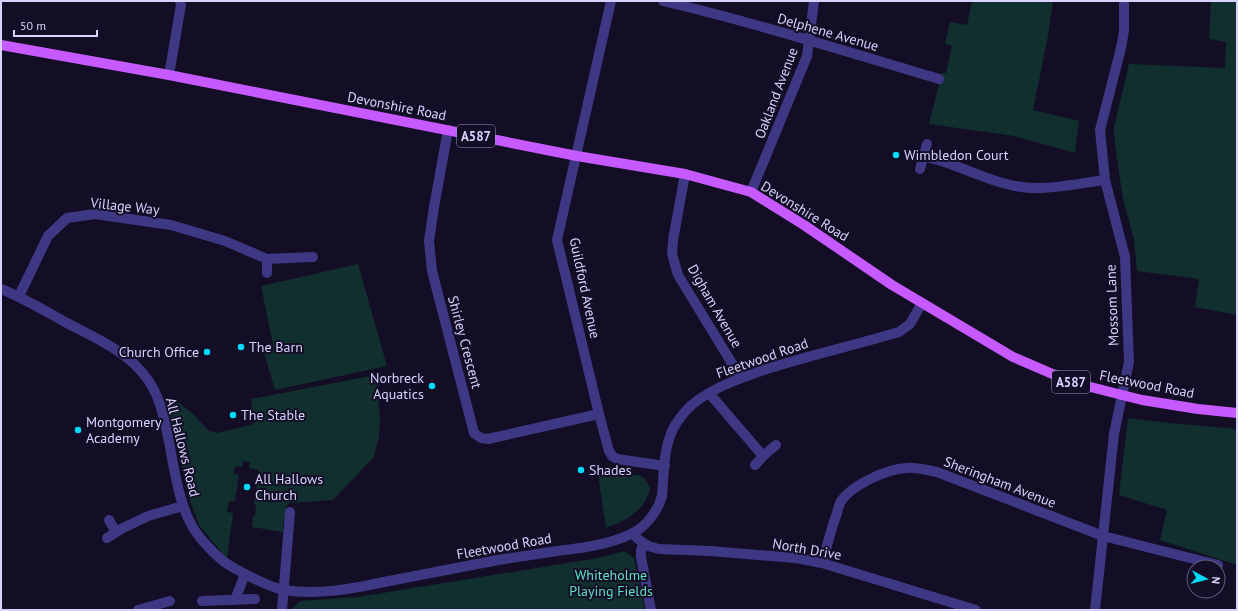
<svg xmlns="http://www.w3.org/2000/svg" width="1238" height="611" font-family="'PT Sans',sans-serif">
	<rect width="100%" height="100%" fill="#130e25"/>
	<g fill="#112f2f">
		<polygon points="972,1 1053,1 1048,36 1033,110 1079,121 1075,153 1014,136 929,124 942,73 946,73 952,46 945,44 950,22 967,25"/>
		<polygon points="1211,1 1237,1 1237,315 1195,307 1199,279 1137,271 1134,239 1123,199 1115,145 1114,128 1129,64 1225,68 1226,42 1209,39"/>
		<polygon points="358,264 387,366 275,390 264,353 274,350 261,286"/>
		<polygon points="376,375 380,417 379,436 374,457 333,500 288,503 283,524 283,532 252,527 253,516 255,516 256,504 254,504 259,470 249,468 250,462 243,461 242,467 235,466 234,473 239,475 235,501 229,501 227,512 233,513 227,559 199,525 190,501 168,407 177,401 192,413 209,431 218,433 254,424 251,399"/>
		<polygon points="1128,418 1169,423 1237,429 1237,565 1160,540 1167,510 1119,495"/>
		<path d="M611,473L638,475L644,478L650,487C647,510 625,521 606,528L598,475Z"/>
		<polygon points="625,551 634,558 645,610 292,609 300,601 358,597 598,558"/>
	</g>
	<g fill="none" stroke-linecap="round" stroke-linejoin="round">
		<g stroke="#3e3884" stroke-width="10">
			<polyline points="611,1 557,240 599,414 609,451 612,456 617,459 665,466"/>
			<path d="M663,1C756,23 848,52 939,79"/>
			<polyline points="169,75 181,5 180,1"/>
			<polyline points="448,130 434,207 429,241 432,271 474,433 481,438 488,439 599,414"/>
			<path d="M923,156C933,159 943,161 953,165C978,174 1004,187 1032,188C1056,189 1081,183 1105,180"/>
			<polyline points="920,169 927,144"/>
			<polyline points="685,174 673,240 672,254 678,275 741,378"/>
			<polyline points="751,192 807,56 814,1"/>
			<polyline points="267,273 267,259"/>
			<path d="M1,289C23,298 44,310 65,322C94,337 129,352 148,380C159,396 163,413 167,432C173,460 177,497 190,522C196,535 211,551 223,561C234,569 270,588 284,590C318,596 356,588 389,581C425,574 462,567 498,560C517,557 537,554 557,551C582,548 608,545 631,534C646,527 658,511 662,496C664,473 663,448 674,427C680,417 688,407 698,400C719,385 744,377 767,369C811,355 855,345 899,332L910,324L922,303"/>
			<polyline points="19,296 48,236 67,218 95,214 171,225 225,241 267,259 313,257"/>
			<polyline points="709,393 763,456 776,445"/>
			<polyline points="755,465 763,456"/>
			<polyline points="109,520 116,532"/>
			<polyline points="633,533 638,539 648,546 659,549 710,551 796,558 822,563 976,610"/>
			<polyline points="107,538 121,529 148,516 183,506"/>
			<polyline points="643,543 641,551 641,557 651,610"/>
			<path d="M822,563C827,546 831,529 837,513C838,509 839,504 841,501C852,485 887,469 906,468C916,467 926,470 937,472L1103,536L1218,565"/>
			<polyline points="235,600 245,574"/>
			<polyline points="202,601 255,599"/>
			<polyline points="138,610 170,601"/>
			<polyline points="282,610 290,512"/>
			<polyline points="1095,610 1114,434 1129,362 1125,257 1105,180 1100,130 1121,48 1124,31 1124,1"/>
		</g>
		<polyline stroke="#c659ff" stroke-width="10" points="1,45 169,75 577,156 685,174 751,192 804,225 892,285 1013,357 1071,382 1122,395 1142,400 1198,409 1237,413"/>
	</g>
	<g fill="#00dbfd" stroke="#130e25" stroke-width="1.5">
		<circle cx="896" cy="155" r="4"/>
		<circle cx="241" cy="347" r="4"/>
		<circle cx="207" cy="352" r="4"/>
		<circle cx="432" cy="386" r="4"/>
		<circle cx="233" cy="415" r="4"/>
		<circle cx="78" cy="430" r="4"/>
		<circle cx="581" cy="470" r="4"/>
		<circle cx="247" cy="487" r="4"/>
	</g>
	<g text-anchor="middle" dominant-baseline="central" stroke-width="4" stroke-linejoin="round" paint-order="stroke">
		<g fill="#130e25" stroke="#9d97be" stroke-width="1">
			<rect x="457" y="125" width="38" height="22" rx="3"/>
			<rect x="1052" y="371" width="38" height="22" rx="3"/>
		</g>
		<g font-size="13" font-weight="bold" fill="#d8d2ff">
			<text x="476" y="136">A587</text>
			<text x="1071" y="382">A587</text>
		</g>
		<g font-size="14" fill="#d8d2ff" stroke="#130e25">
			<text transform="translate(828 32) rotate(16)">Delphene Avenue</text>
			<text transform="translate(776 93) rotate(-69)">Oakland Avenue</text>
			<text transform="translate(397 106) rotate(11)">Devonshire Road</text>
			<text transform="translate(125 206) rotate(6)">Village Way</text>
			<text transform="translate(805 211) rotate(32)">Devonshire Road</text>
			<text transform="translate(585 288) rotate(78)">Guildford Avenue</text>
			<text transform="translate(1112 305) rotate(-92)">Mossom Lane</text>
			<text transform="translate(715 306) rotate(60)">Digham Avenue</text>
			<text transform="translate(465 342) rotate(75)">Shirley Crescent</text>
			<text transform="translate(762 358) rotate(-19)">Fleetwood Road</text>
			<text transform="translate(1147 384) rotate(11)">Fleetwood Road</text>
			<text transform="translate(183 447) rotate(76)">All Hallows Road</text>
			<text transform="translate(1000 482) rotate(21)">Sheringham Avenue</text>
			<text transform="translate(504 546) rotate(-10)">Fleetwood Road</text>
			<text transform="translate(807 549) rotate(10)">North Drive</text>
		</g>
		<g font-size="14" fill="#d8d2ff" stroke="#130e25" text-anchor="start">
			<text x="904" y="155">Wimbledon Court</text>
			<text x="249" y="347">The Barn</text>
			<text x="199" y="352" text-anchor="end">Church Office</text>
			<text x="424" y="378" text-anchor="end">Norbreck<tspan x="424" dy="16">Aquatics</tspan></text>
			<text x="241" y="415">The Stable</text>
			<text x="86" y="422">Montgomery<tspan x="86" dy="16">Academy</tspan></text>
			<text x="589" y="470">Shades</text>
			<text x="255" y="479">All Hallows<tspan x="255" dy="16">Church</tspan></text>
		</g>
		<g font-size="14" fill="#5ce1c4" stroke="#130e25">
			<text x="611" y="575">Whiteholme<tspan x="611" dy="16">Playing Fields</tspan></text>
		</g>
	</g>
	<rect width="1238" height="611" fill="none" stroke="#d8d2ff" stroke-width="4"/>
	<g transform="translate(1206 579) rotate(97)"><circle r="19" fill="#130e25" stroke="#625c7c"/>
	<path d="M0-3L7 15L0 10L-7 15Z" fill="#00dbfd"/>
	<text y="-6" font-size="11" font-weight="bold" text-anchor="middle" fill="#d8d2ff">N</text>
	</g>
	<path d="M14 30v6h83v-6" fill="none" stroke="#d8d2ff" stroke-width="2"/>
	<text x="20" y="30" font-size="12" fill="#d8d2ff" stroke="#130e25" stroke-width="3" paint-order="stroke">50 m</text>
</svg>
